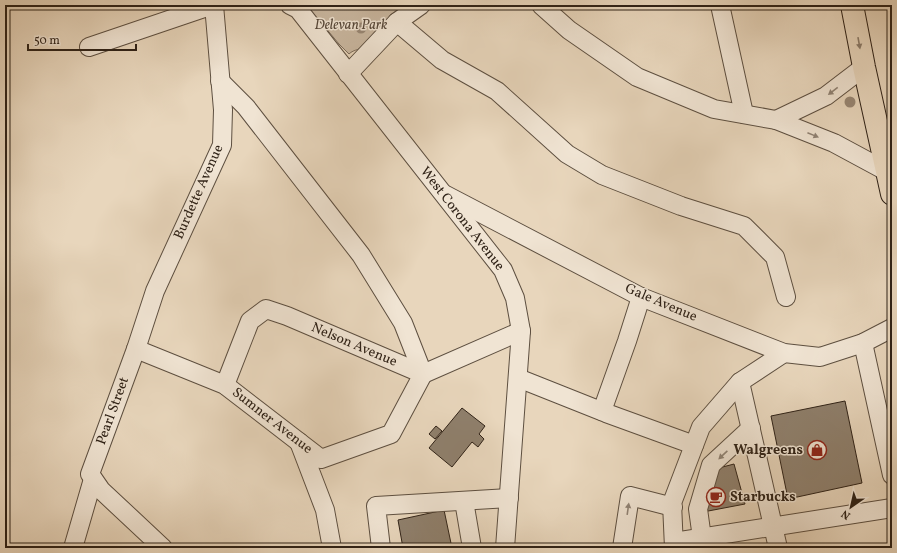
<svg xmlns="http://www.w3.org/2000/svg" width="897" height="553" font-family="Vollkorn,serif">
	<rect width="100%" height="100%" fill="#e8d6bc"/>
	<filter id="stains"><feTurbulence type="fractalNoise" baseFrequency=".005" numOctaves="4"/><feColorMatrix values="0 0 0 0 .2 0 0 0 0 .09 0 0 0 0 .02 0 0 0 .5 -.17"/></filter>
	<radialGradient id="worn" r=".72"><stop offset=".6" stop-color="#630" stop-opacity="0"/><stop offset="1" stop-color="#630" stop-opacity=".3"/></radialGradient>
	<path fill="#c9b7a0" stroke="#7c6c5c" d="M304,5H403C393,13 383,22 375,32C372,36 369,41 366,45C361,50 354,49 349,54L339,44L319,20Z"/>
	<g fill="#8f806d" stroke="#2f2217">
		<polygon points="845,401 862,483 788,499 771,416"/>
		<polygon points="462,408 485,426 479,434 484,439 478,447 472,442 452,467 429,448"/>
		<polygon points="436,426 442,431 435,439 429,434"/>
		<polygon points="734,464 745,504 703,512 715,469"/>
		<polygon points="444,510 452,548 403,548 398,520"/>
	</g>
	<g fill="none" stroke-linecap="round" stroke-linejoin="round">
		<g stroke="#5d4f40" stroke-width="20">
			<g id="minor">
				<polyline points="290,5 298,9 503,270 515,298 521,331 505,548"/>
				<polyline points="541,5 569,30 637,77 714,109 776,120 834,143 886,171"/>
				<polyline points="720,5 744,114"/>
				<polyline points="397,22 442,60 497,91 567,154 602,175 681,206 744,226 775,257 786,297"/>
				<polyline points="89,47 213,5"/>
				<polyline points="348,74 397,22 421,5"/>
				<polyline points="776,120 826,96 864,67"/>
				<polyline points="446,195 641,297 784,353 820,357 863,343 892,328"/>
				<polyline points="863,343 892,475"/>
				<polyline points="136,349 225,385 321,459 391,434 423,374 403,323 361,255 246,107 220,81"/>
				<polyline points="518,378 606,413 694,445"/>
				<polyline points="740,382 778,548"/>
				<polyline points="225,385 250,321 266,309 287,316 423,374 521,331"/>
				<polyline points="602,411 627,341 641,297"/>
				<polyline points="299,442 325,510 332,548"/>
				<polyline points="464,501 472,548"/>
				<polyline points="702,538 698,509 711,465 751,428"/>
				<polyline points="674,542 892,508"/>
				<polyline points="73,548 93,479"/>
				<polyline points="163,548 101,490 90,474 136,349 155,291 222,145 223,110 214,5"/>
				<polyline points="381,548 376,506 509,498"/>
				<polyline points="622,548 630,496 673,507"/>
				<polyline points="674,548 672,503 701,427 740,382 784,353"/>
			</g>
		</g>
		<g stroke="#2f2217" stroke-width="24">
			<polyline id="major" points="852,5 864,67 892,194"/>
		</g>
		<use href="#minor" stroke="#f0e4d3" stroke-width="18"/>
		<use href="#major" stroke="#e8d6bc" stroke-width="22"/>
	</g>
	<g fill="#988774">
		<circle cx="361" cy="28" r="5.5"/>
		<circle cx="850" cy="102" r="5.5"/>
	</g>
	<defs><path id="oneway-solid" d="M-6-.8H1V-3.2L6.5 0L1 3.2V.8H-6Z"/></defs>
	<use fill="#8c7c6a" href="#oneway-solid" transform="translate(859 43) rotate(80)"/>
	<g fill="#908375">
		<use href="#oneway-solid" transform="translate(833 91) rotate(142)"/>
		<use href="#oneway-solid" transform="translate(813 135) rotate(22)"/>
		<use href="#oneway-solid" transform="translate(723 455) rotate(137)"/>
		<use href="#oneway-solid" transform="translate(628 509) rotate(-82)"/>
	</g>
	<defs>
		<g id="shop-ring" transform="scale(1)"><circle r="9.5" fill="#f0e4d3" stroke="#8f2418" stroke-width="1.5"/><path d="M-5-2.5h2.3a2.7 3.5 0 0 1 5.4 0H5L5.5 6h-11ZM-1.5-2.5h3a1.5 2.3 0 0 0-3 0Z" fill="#8f2418"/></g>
		<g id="cafe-ring" transform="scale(1)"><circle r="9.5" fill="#f0e4d3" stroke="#8f2418" stroke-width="1.5"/><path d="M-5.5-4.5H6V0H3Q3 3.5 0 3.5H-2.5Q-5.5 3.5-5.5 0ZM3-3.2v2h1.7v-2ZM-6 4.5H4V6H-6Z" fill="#8f2418"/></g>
	</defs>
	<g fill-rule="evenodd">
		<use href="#shop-ring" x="817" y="450"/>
		<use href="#cafe-ring" x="716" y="497"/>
	</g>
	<g text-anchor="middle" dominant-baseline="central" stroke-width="3" stroke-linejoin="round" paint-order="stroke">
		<g font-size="14" font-style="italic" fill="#564739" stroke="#f0e4d3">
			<text x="351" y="25">Delevan Park</text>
		</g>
		<g font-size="14" fill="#2f2217" stroke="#f0e4d3">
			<text transform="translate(199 192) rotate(-66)">Burdette Avenue</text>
			<text transform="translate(462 219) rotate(52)">West Corona Avenue</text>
			<text transform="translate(661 303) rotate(23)">Gale Avenue</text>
			<text transform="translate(354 345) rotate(23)">Nelson Avenue</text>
			<text transform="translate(113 411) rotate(-70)">Pearl Street</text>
			<text transform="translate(272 421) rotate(38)">Sumner Avenue</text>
		</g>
		<g font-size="14" font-weight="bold" fill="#2f2217" stroke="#f0e4d3" text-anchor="end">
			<text x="803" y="450">Walgreens</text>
			<text x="730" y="497" text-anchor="start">Starbucks</text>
		</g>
	</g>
	<rect width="897" height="553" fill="none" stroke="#e8d6bc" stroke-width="20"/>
	<rect x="6" y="6" width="885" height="541" fill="none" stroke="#2f2217" stroke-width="2"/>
	<rect x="10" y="10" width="877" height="533" fill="none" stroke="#2f2217"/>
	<g transform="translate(851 507) rotate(214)" stroke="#f0e4d3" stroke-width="3" paint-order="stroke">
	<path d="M0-3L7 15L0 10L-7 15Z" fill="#2f2217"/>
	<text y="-6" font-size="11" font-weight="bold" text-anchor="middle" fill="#2f2217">N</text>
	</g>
	<path d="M28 44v6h108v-6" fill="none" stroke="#2f2217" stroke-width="2"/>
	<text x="34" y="44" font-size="12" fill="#2f2217" stroke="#f0e4d3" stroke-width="3" paint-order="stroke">50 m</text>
	<rect width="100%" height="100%" filter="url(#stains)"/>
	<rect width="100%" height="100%" fill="url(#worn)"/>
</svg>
